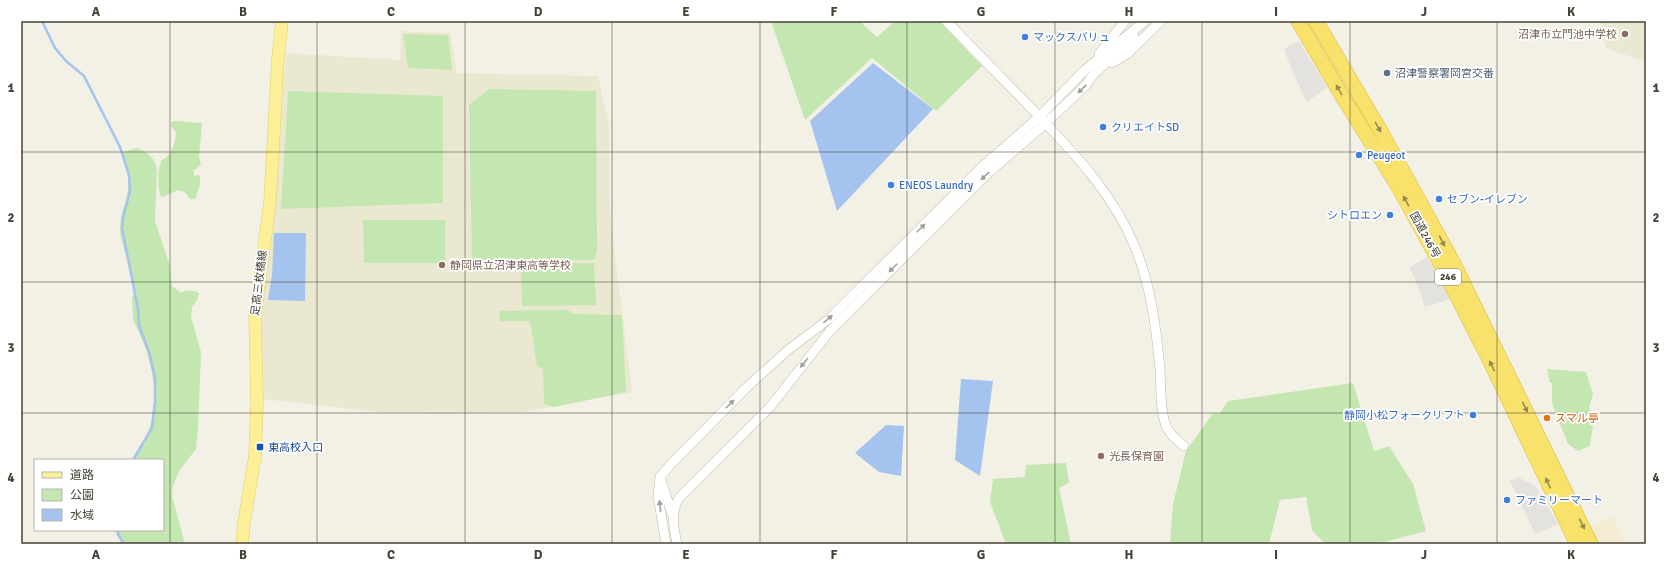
<svg xmlns="http://www.w3.org/2000/svg" width="1667" height="565" font-family="Signika,'Noto Sans JP',sans-serif">
	<rect width="100%" height="100%" fill="#f3f1e6"/>
	<polygon fill="#f4ecd2" points="1612,516 1627,544 1599,544 1590,526"/>
	<g fill="#ebe8d1">
		<polygon points="1601,21 1646,21 1646,62 1606,48"/>
		<polygon points="401,31 450,33 457,73 598,76 609,125 610,215 632,392 523,412 445,414 388,413 262,399 262,315 274,207 286,53 400,60"/>
	</g>
	<g fill="#c4e6b0">
		<polygon points="771,21 859,21 877,37 895,21 939,21 982,66 936,111 872,58 805,120"/>
		<polygon points="403,34 448,35 452,70 408,68"/>
		<polygon points="489,89 596,91 597,251 594,260 472,260 469,105"/>
		<polygon points="288,91 443,96 443,203 281,209"/>
		<path d="M175,121L202,123L199,157L201,164L194,171V176L200,175V185L195,199H190L185,192L178,190L163,197L160,195C158,186 157,171 161,162C162,159 165,159 168,156C173,150 176,139 176,132L171,126L172,122Z"/>
		<path d="M137,148C148,153 153,156 157,168L155,221L170,266L172,286L181,293C188,289 192,290 199,293L197,300L192,307L191,317L201,352L198,428L196,449L179,471L173,486L172,496L185,544H122L115,532V530H163V460H133L144,444L151,423L155,395L152,372L146,349L133,319L132,298L135,289L120,234L121,216L126,200L129,183L123,152Z"/>
		<polygon points="363,220 445,220 445,263 364,263"/>
		<polygon points="521,263 594,263 596,305 522,306"/>
		<polygon points="568,310 573,314 622,315 626,392 554,407 544,404 543,369 537,366 530,321 500,321 499,311"/>
		<polygon points="1547,369 1586,372 1593,394 1589,407 1593,425 1590,446 1578,451 1568,444 1556,414 1552,403 1552,383 1550,383"/>
		<polygon points="1353,383 1374,451 1389,446 1413,484 1426,531 1377,544 1325,544 1312,530 1306,497 1280,500 1269,544 1170,544 1173,504 1186,451 1213,413 1219,414 1228,401"/>
		<polygon points="1066,463 1069,483 1059,488 1071,544 1006,544 990,502 993,479 1025,477 1026,465"/>
	</g>
	<g fill="#e4e2de">
		<polygon points="1299,41 1327,87 1307,102 1293,73 1284,49"/>
		<polygon points="1427,257 1450,299 1425,307 1414,276 1409,268"/>
		<polygon points="1518,477 1536,487 1558,524 1535,534 1510,481"/>
	</g>
	<g fill="#a4c3ee">
		<polygon points="873,63 933,109 837,211 810,121"/>
		<polygon points="274,233 306,233 305,301 268,300 272,275"/>
		<polygon points="961,379 993,381 980,476 955,460"/>
		<polygon points="886,425 904,426 901,476 879,472 855,453"/>
	</g>
	<g fill="none" stroke-linecap="round" stroke-linejoin="round">
		<g stroke="#a4c3ee" stroke-width="2.5">
			<polyline points="42,21 55,48 66,61 84,76 120,147 129,175 130,191 123,218 122,228 138,309 139,325 150,355 155,378 155,403 152,428 133,460"/>
			<polyline points="118,530 118,534 124,544"/>
		</g>
		<g stroke="#bebaa9" stroke-width="10">
			<g id="minor">
				<path d="M946,21C975,51 1004,80 1033,110C1073,152 1113,193 1135,247C1151,286 1156,327 1160,369C1161,386 1160,413 1167,428C1171,436 1178,441 1184,446"/>
				<polyline points="1099,54 1125,21"/>
				<polyline points="1112,63 1127,54 1161,21"/>
				<polyline points="661,480 672,514"/>
				<polyline points="666,544 658,496 660,477 672,463 747,387 788,350 829,319 982,167 1039,117 1086,69 1145,21"/>
				<path d="M677,544C674,529 670,512 679,498L770,407L830,331L987,174L1045,124L1086,85L1092,76L1134,36"/>
			</g>
		</g>
		<g stroke="#e0d067" stroke-width="13">
			<polyline id="major" points="242,544 244,523 255,456 257,403 255,315 270,202 278,58 282,21"/>
		</g>
		<g stroke="#d8b93b" stroke-width="15">
			<g id="highway">
				<polyline points="1298,21 1342,96 1396,183 1439,261 1489,359 1577,544"/>
				<polyline points="1316,21 1383,135 1453,262 1591,544"/>
			</g>
		</g>
		<use href="#minor" stroke="#fff" stroke-width="9"/>
		<use href="#major" stroke="#fbf097" stroke-width="12"/>
		<use href="#highway" stroke="#f9e26b" stroke-width="14"/>
	</g>
	<defs><path id="oneway-solid" d="M-6-.8H1V-3.2L6.5 0L1 3.2V.8H-6Z"/></defs>
	<g fill="#a2a09a">
		<use href="#oneway-solid" transform="translate(1082 89) rotate(136)"/>
		<use href="#oneway-solid" transform="translate(985 176) rotate(136)"/>
		<use href="#oneway-solid" transform="translate(921 228) rotate(-45)"/>
		<use href="#oneway-solid" transform="translate(893 268) rotate(135)"/>
		<use href="#oneway-solid" transform="translate(828 319) rotate(-40)"/>
		<use href="#oneway-solid" transform="translate(804 363) rotate(129)"/>
		<use href="#oneway-solid" transform="translate(730 404) rotate(-45)"/>
		<use href="#oneway-solid" transform="translate(660 506) rotate(-97)"/>
	</g>
	<g fill="#968a4e">
		<use href="#oneway-solid" transform="translate(1339 90) rotate(-120)"/>
		<use href="#oneway-solid" transform="translate(1378 127) rotate(60)"/>
		<use href="#oneway-solid" transform="translate(1406 201) rotate(-119)"/>
		<use href="#oneway-solid" transform="translate(1442 241) rotate(62)"/>
		<use href="#oneway-solid" transform="translate(1492 366) rotate(-116)"/>
		<use href="#oneway-solid" transform="translate(1525 407) rotate(64)"/>
		<use href="#oneway-solid" transform="translate(1548 483) rotate(-115)"/>
		<use href="#oneway-solid" transform="translate(1582 524) rotate(64)"/>
	</g>
	<path fill="none" stroke="#454236" stroke-width="1" stroke-opacity="0.55" d="M170,21V544M317,21V544M465,21V544M612,21V544M760,21V544M907,21V544M1055,21V544M1202,21V544M1350,21V544M1497,21V544M21,152H1646M21,282H1646M21,413H1646"/>
	<g fill="#8d6e63" stroke="#fff" stroke-width="1.5">
		<circle cx="1625" cy="34" r="4"/>
		<circle cx="442" cy="265" r="4"/>
		<circle cx="1101" cy="456" r="4"/>
	</g>
	<g fill="#3f7fe0" stroke="#fff" stroke-width="1.5">
		<circle cx="1025" cy="37" r="4"/>
		<circle cx="1103" cy="127" r="4"/>
		<circle cx="1359" cy="155" r="4"/>
		<circle cx="891" cy="185" r="4"/>
		<circle cx="1439" cy="199" r="4"/>
		<circle cx="1390" cy="215" r="4"/>
		<circle cx="1473" cy="415" r="4"/>
		<circle cx="1507" cy="500" r="4"/>
	</g>
	<circle fill="#5c6f8a" stroke="#fff" stroke-width="1.5" cx="1387" cy="73" r="4"/>
	<circle fill="#e8710a" stroke="#fff" stroke-width="1.5" cx="1547" cy="418" r="4"/>
	<rect fill="#1a4fb4" stroke="#fff" stroke-width="1.5" x="256" y="443" width="8" height="8" rx="2"/>
	<g text-anchor="middle" dominant-baseline="central" stroke-width="3.5" stroke-linejoin="round" paint-order="stroke">
		<rect fill="#fff" stroke="#7d7b72" stroke-width="1" x="1435" y="269" width="26" height="16" rx="3"/>
		<g font-size="10" font-weight="bold" fill="#454236">
			<text x="1448" y="277">246</text>
		</g>
		<g font-size="11" fill="#785e54" stroke="#fff" text-anchor="start">
			<text x="1617" y="34" text-anchor="end">沼津市立門池中学校</text>
			<text x="450" y="265">静岡県立沼津東高等学校</text>
			<text x="1109" y="456">光長保育園</text>
		</g>
		<g font-size="11" fill="#366cbe" stroke="#fff" text-anchor="start">
			<text x="1033" y="37">マックスバリュ</text>
			<text x="1111" y="127">クリエイトSD</text>
			<text x="1367" y="155">Peugeot</text>
			<text x="899" y="185">ENEOS Laundry</text>
			<text x="1447" y="199">セブン-イレブン</text>
			<text x="1382" y="215" text-anchor="end">シトロエン</text>
			<text x="1465" y="415" text-anchor="end">静岡小松フォークリフト</text>
			<text x="1515" y="500">ファミリーマート</text>
		</g>
		<g font-size="11" fill="#4e5e75" stroke="#fff" text-anchor="start">
			<text x="1395" y="73">沼津警察署岡宮交番</text>
		</g>
		<g font-size="11" fill="#454236" stroke="#fff">
			<text transform="translate(1425 235) rotate(61)">国道246号</text>
			<text transform="translate(259 283) rotate(-83)">足高三枚橋線</text>
		</g>
		<g font-size="11" fill="#c56008" stroke="#fff" text-anchor="start">
			<text x="1555" y="418">スマル亭</text>
		</g>
		<g font-size="11" fill="#164399" stroke="#fff" text-anchor="start">
			<text x="268" y="447">東高校入口</text>
		</g>
	</g>
	<rect width="1667" height="565" fill="none" stroke="#ffffff" stroke-width="44"/>
	<rect x="34" y="459" width="130" height="72" fill="#ffffff" stroke="#b5b3af"/>
	<rect x="42" y="472" width="20" height="6" fill="#fbf097" stroke="#b5b3af"/>
	<text x="70" y="479" font-size="12" fill="#454236">道路</text>
	<rect x="42" y="489" width="20" height="12" fill="#c4e6b0" stroke="#b5b3af"/>
	<text x="70" y="499" font-size="12" fill="#454236">公園</text>
	<rect x="42" y="509" width="20" height="12" fill="#a4c3ee" stroke="#b5b3af"/>
	<text x="70" y="519" font-size="12" fill="#454236">水域</text>
	<rect x="22" y="22" width="1623" height="521" fill="none" stroke="#454236" stroke-width="1.5"/>
	<g font-size="13" text-anchor="middle" font-weight="bold" fill="#454236">
		<text x="96" y="16">A</text>
		<text x="243" y="16">B</text>
		<text x="391" y="16">C</text>
		<text x="538" y="16">D</text>
		<text x="686" y="16">E</text>
		<text x="834" y="16">F</text>
		<text x="981" y="16">G</text>
		<text x="1129" y="16">H</text>
		<text x="1276" y="16">I</text>
		<text x="1424" y="16">J</text>
		<text x="1571" y="16">K</text>
		<text x="11" y="92">1</text>
		<text x="1656" y="92">1</text>
		<text x="11" y="222">2</text>
		<text x="1656" y="222">2</text>
		<text x="11" y="352">3</text>
		<text x="1656" y="352">3</text>
		<text x="11" y="482">4</text>
		<text x="1656" y="482">4</text>
		<text x="96" y="559">A</text>
		<text x="243" y="559">B</text>
		<text x="391" y="559">C</text>
		<text x="538" y="559">D</text>
		<text x="686" y="559">E</text>
		<text x="834" y="559">F</text>
		<text x="981" y="559">G</text>
		<text x="1129" y="559">H</text>
		<text x="1276" y="559">I</text>
		<text x="1424" y="559">J</text>
		<text x="1571" y="559">K</text>
	</g>
</svg>
